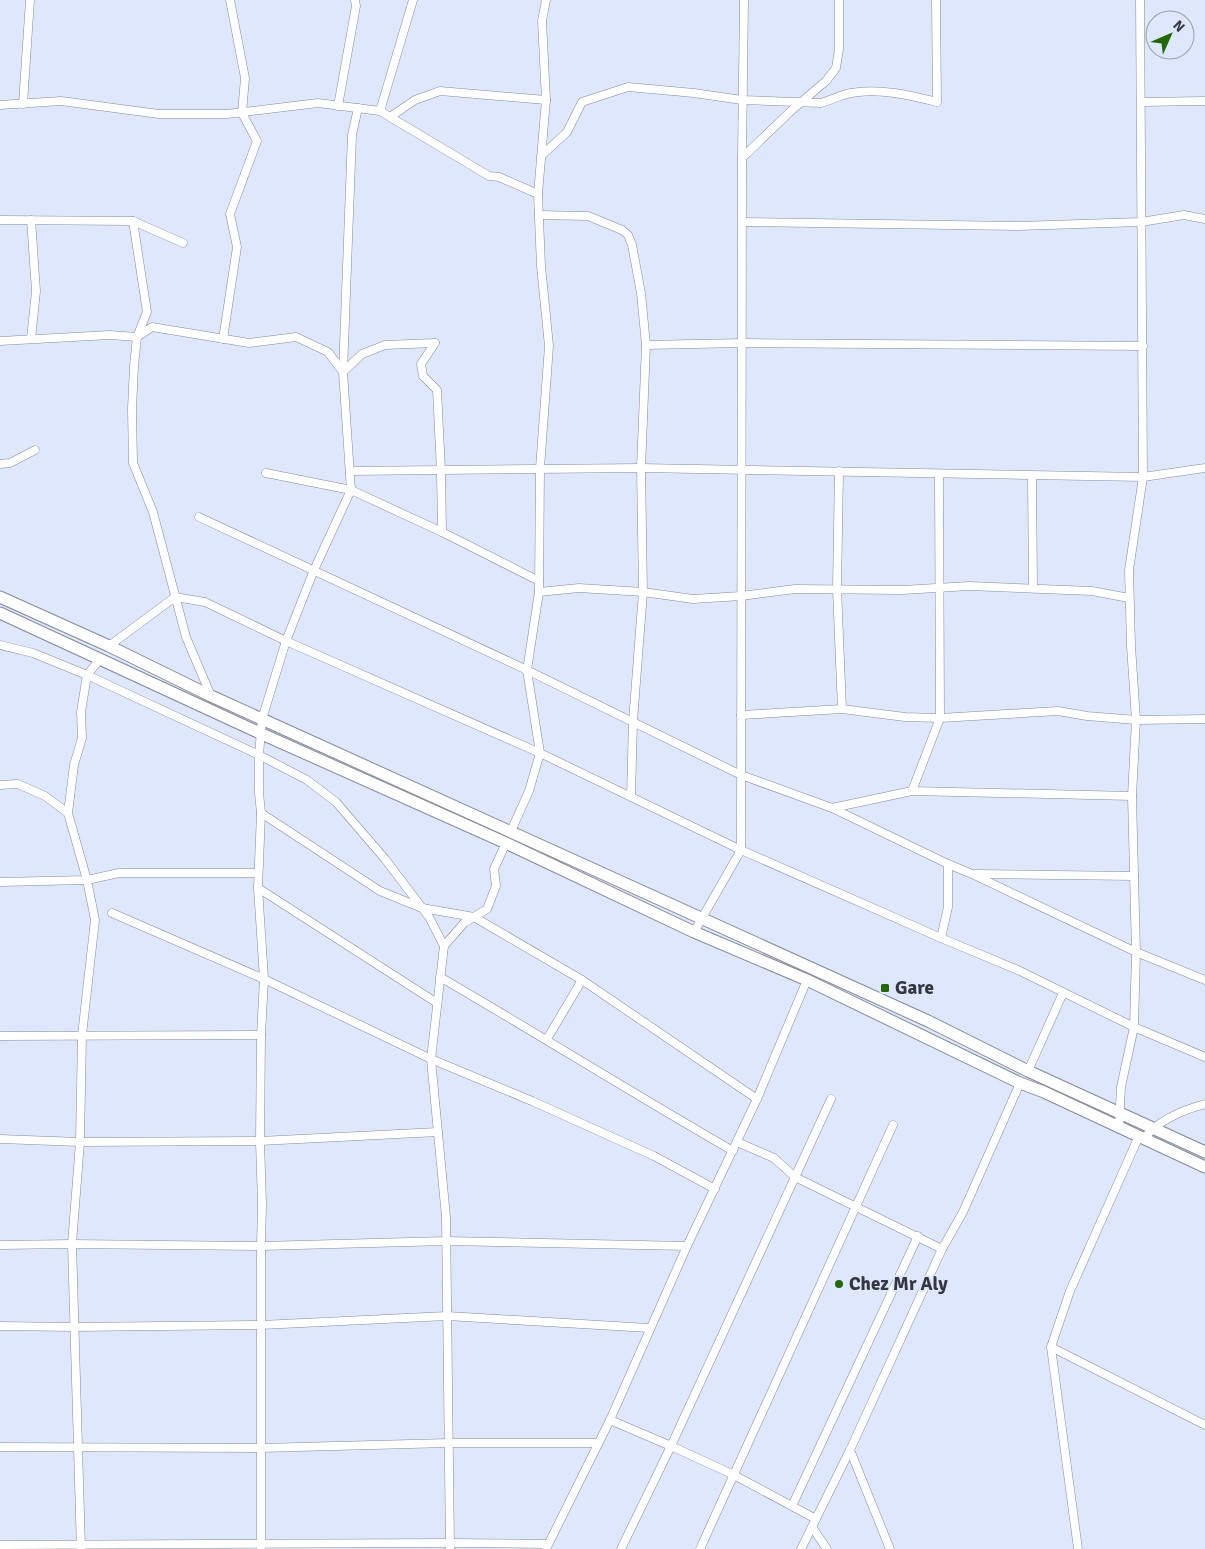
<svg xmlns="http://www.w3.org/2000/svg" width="1205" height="1549" font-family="Signika,sans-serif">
	<rect width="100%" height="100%" fill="#dee7fb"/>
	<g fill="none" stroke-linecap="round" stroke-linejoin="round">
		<g stroke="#838b9d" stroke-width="9">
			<g id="street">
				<polyline points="1141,102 1205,101"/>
				<polyline points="23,104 30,0"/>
				<polyline points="0,105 61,101 159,114 227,114 318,103 380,111 489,176 499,177 538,194"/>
				<polyline points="338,106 356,6 355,0"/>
				<polyline points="380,111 413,0"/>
				<polyline points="390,117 415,100 440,91 546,100"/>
				<path d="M541,156L567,132L582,102L628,87L694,93L742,100L821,103C831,100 840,95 851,93C880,88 909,95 937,102L936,0"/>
				<polyline points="742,158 792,110 826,81 836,68 839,49 839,0"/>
				<polyline points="539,215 588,216 622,230 628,235 632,245 641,293 646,345 641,468 643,592 633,721 631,797"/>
				<polyline points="0,220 133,221 183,243"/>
				<polyline points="133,221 147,312 137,337 134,366 132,409 133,463 153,512 186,637 211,696"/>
				<polyline points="743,222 1018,226 1141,222 1184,215 1205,219"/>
				<polyline points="31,339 36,291 31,220"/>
				<polyline points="223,339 237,247 230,214 257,141 242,113 245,78 230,0"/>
				<polyline points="0,341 110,335 137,337 152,327 249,343 296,337 328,352 343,372 351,490 314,570 286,641 262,719 259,755 259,793 261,813 258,888 264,979 261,1035 260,1141 262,1204 261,1246 261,1549"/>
				<polyline points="435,343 421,364 423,376 437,390 441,471 442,532"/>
				<polyline points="646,345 742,343 1143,346"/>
				<polyline points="343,372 352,135 358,108"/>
				<polyline points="343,372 362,354 385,345 435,343"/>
				<polyline points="0,464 10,463 35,450"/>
				<polyline points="350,471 641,468 1143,477 1205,468"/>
				<polyline points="839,471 837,589 842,709"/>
				<polyline points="266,473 351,490 442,532 539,581"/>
				<polyline points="1032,476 1033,588"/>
				<polyline points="199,517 527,670 741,775 832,808 948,864 972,874 1136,952 1205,980"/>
				<polyline points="539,592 579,588 643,592 693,599 741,596 795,589 903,590 969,586 1092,591 1129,598"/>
				<polyline points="0,645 33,653 87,675 259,755 307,780 336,802 385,859 429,917 444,946"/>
				<polyline points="109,646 175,597 205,602 286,641 540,753 741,850 941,938 1020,971 1134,1027 1205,1057"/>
				<polyline points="741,715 842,709 905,717 940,718 1058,711 1087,716 1136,720 1205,719"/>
				<polyline points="0,785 18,784 45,796 68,813"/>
				<polyline points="912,791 940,718 939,474"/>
				<polyline points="832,808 912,791 1132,796"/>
				<polyline points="261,813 380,891 422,908 474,917 582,980 757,1099"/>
				<polyline points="511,831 529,791 540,753 527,670 539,592 540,468 549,346 541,266 538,194 546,100 542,21 546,0"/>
				<polyline points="976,874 1134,876"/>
				<polyline points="0,882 87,880 119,873 258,873"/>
				<polyline points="258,888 437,1003"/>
				<polyline points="112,913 264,979 431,1059 532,1101 654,1156 715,1189"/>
				<polyline points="694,932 741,850 742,158 744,0"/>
				<polyline points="941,938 948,907 948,864"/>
				<path d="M440,977C538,1034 634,1094 733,1151"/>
				<polyline points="0,1036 261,1035"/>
				<polyline points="547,1039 582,980"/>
				<polyline points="1028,1071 1063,993"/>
				<polyline points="1119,1127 1121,1087 1134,1027 1136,952 1132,796 1136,720 1131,646 1129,570 1143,477 1140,0"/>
				<path d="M1144,1138C1159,1120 1182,1110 1205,1104"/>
				<polyline points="0,1139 80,1142 260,1141 438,1132"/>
				<polyline points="737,1142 774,1158 795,1177 942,1249"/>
				<polyline points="0,1245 72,1244 261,1246 446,1241 687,1246"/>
				<polyline points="0,1326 74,1327 261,1325 447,1316 649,1328"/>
				<polyline points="1051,1347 1205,1425"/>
				<polyline points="610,1420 671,1446 732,1474 816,1519"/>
				<polyline points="0,1447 261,1448 448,1443 598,1443"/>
				<polyline points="850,1450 890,1549"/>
				<polyline points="792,1506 918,1236"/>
				<polyline points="812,1527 827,1549"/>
				<polyline points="0,1545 450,1543 548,1544"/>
				<polyline points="81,1549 72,1244 80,1142 82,1035 95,920 87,880 68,813 74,765 82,738 81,712 87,675 100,659"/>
				<polyline points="450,1549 446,1217 431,1059 444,946 464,923 487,909 496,886 494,869 506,843"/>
				<polyline points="546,1549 610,1420 687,1246 757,1099 807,980"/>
				<polyline points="621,1549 671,1446 831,1099"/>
				<polyline points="700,1549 893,1125"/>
				<polyline points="801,1549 850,1450 942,1249 963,1212 1020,1083"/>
				<polyline points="1078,1549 1051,1347 1070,1291 1139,1136"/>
			</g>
		</g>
		<g stroke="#838b9d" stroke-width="13">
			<g id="secondary">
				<polyline points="0,597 109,646 211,696 928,1021 1028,1071 1205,1152"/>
				<polyline points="0,613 262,734 506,843 694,932 807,980 1020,1083 1044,1092 1205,1167"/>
			</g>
		</g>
		<use href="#street" stroke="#fff" stroke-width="8"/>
		<use href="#secondary" stroke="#fff" stroke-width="11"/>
	</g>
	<g fill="#216903" stroke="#dee7fb" stroke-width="2">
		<rect x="880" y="983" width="10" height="10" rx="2.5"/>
		<circle cx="839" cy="1284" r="5"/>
	</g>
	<g text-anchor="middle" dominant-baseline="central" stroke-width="4" stroke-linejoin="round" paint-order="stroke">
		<g font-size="19" font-weight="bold" fill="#34373f" stroke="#dee7fb" text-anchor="start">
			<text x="895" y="988">Gare</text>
			<text x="849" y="1284">Chez Mr Aly</text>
		</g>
	</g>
	<g transform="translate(1170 35) rotate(45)"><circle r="24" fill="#dee7fb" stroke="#9aa1b0"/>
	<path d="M0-4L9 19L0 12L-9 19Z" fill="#216903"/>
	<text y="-8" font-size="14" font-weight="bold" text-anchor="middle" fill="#34373f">N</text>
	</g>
</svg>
